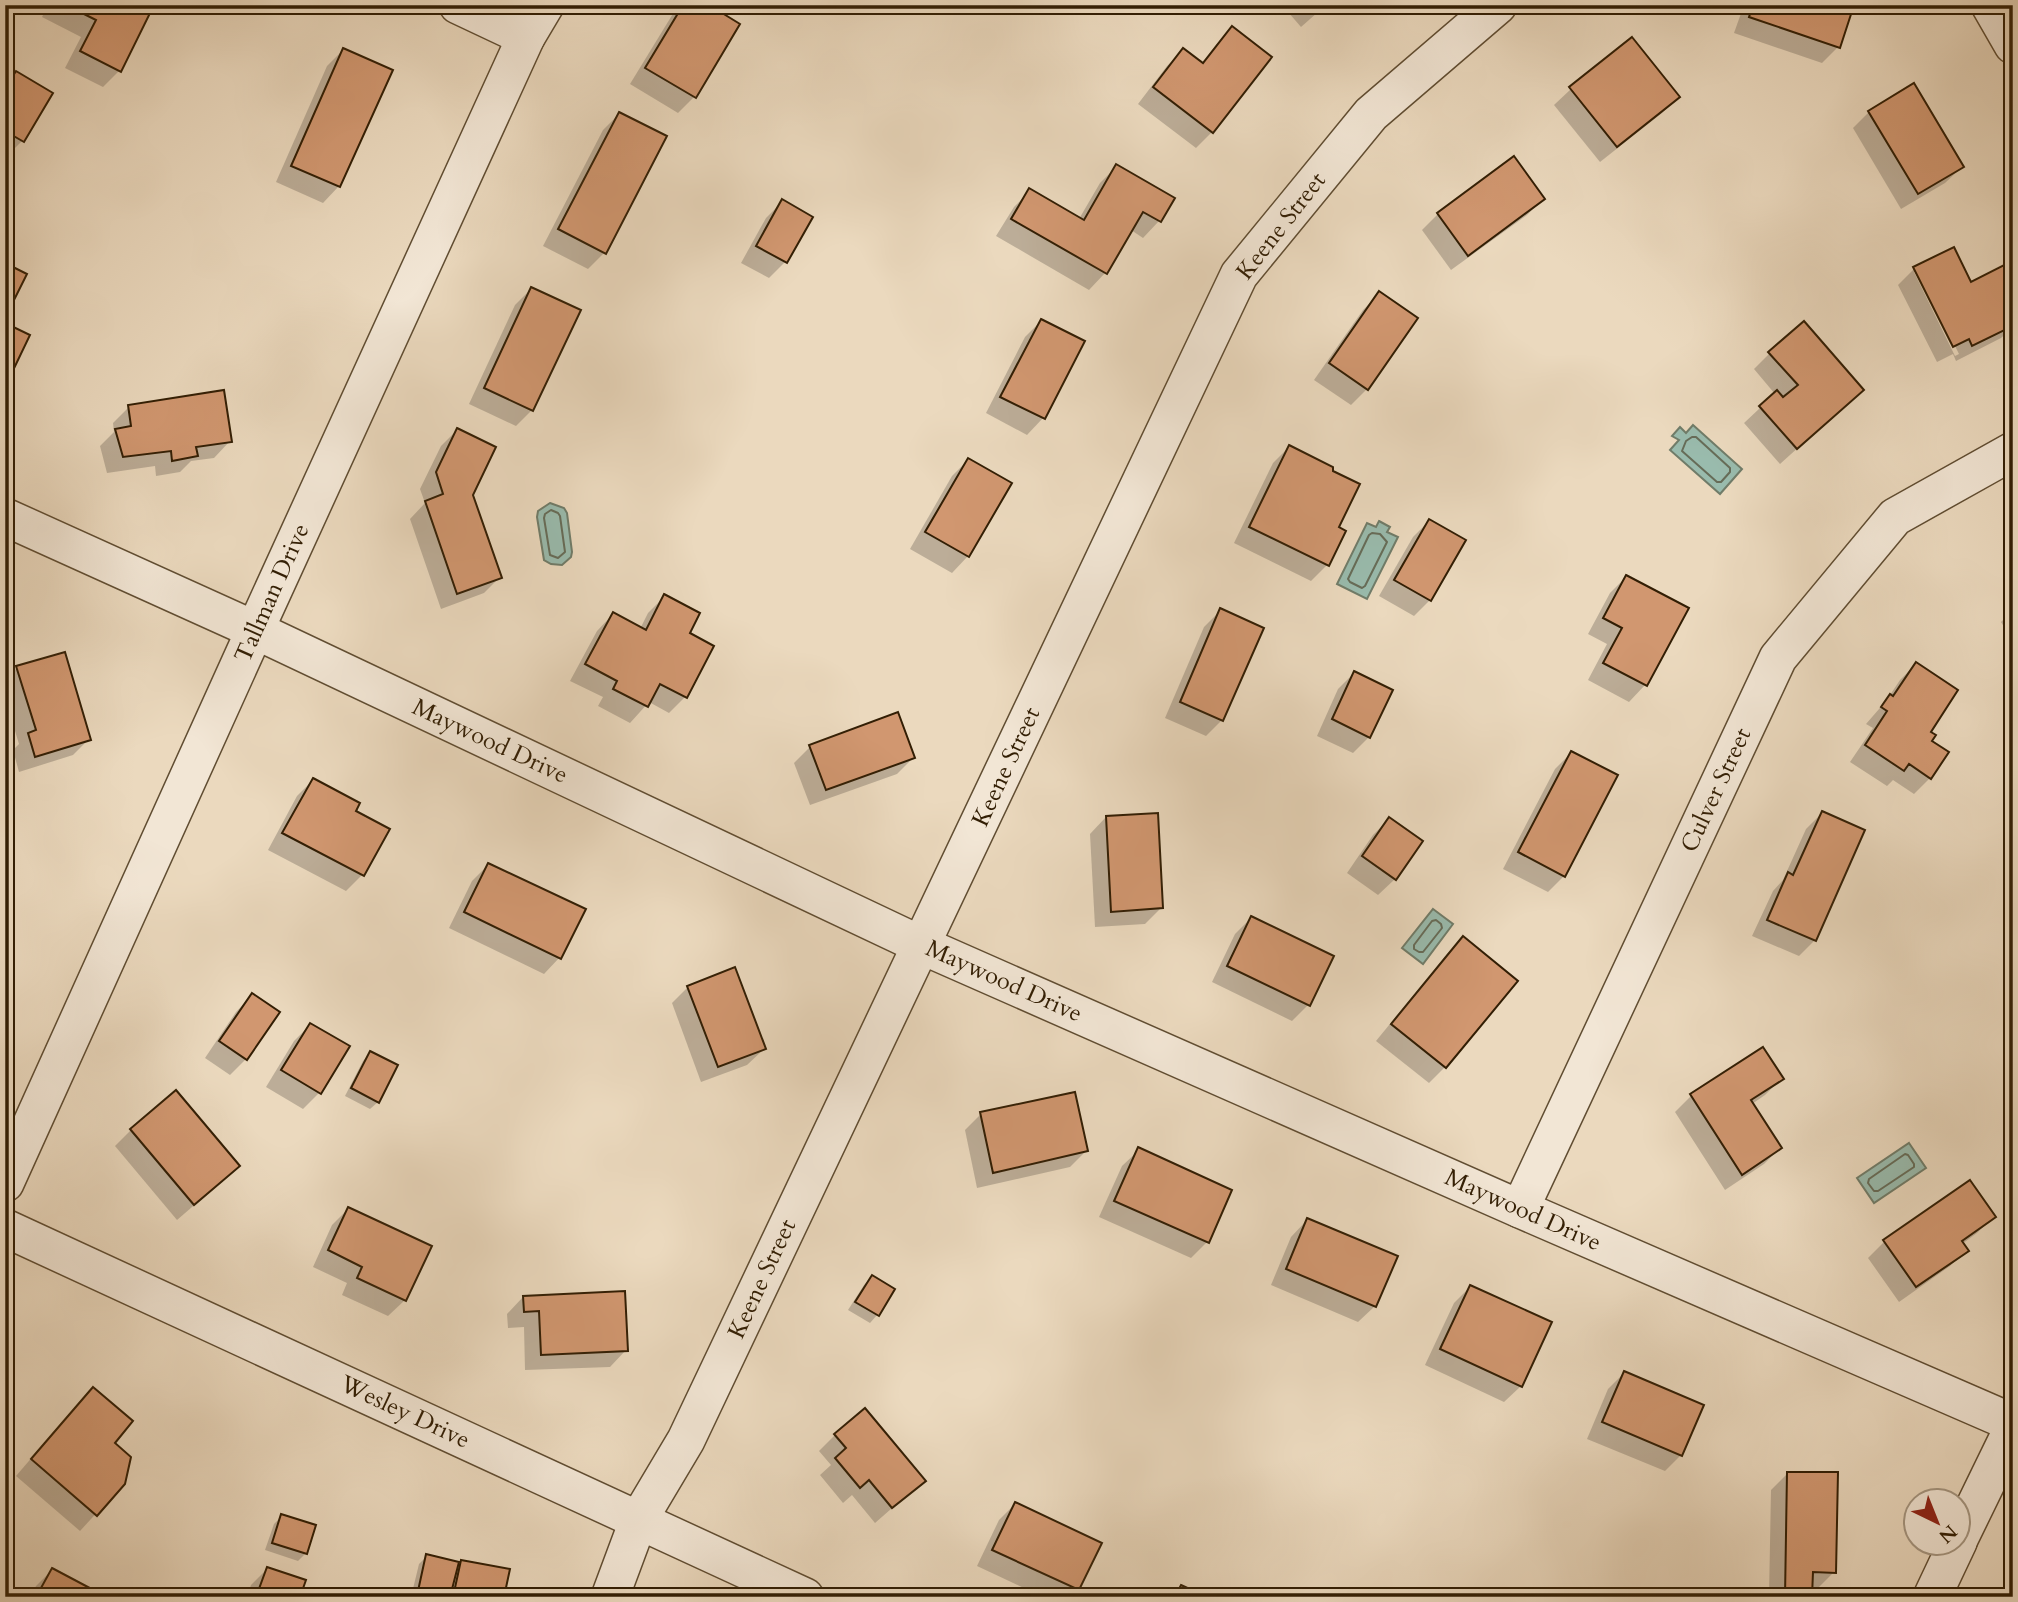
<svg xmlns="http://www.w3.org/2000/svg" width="2018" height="1602" font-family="Cardo,serif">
	<rect width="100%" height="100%" fill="#ebd9be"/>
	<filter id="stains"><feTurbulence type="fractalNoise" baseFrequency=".00286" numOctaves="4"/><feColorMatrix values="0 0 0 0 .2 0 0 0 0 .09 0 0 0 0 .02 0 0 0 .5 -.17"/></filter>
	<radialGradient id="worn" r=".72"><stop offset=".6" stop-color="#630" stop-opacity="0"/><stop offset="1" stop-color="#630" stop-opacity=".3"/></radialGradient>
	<g fill="#99bbad" stroke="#707c69" stroke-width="2">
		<polygon points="1693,425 1742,469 1720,494 1670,450 1679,440 1672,436 1680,427 1686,433"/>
		<polygon points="550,503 564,508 567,513 572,552 571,557 562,565 551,564 544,560 537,517 538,511"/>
		<polygon points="1379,521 1390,527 1387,532 1398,537 1367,599 1337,584 1367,523 1376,527"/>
		<polygon points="1433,909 1453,924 1423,964 1402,948"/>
		<polygon points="1909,1143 1926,1168 1874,1203 1857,1178"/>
	</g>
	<g fill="#0003" fill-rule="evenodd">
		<polygon points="48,5 152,5 119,71 103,87 65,68 81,37 42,17"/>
		<polygon points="681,5 706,5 694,97 678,113 630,84 674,12"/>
		<polygon points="1282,5 1326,5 1301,27"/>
		<polygon points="1744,5 1852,5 1838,47 1822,63 1734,33"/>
		<polygon points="1232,28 1270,57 1212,132 1196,148 1138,104 1167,66 1183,50 1201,64 1216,45"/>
		<polygon points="343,50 339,186 323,203 276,182 327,66"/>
		<polygon points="16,73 51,94 22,141 6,157 5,84"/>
		<polygon points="1571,89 1678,97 1662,113 1600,162 1554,105"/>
		<polygon points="1869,112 1962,167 1945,183 1901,209 1853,128"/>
		<polygon points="619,114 604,253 588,269 543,246 603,130"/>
		<polygon points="1514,159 1543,199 1527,215 1451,270 1422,230 1438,214"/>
		<polygon points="1116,167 1172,199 1159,221 1143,238 1131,230 1105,273 1089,290 996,236 1014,207 1030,191 1079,219 1100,183"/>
		<polygon points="783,201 810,217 785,262 769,278 741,263 766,218"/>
		<path d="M1914,269L1970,284L2013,272V327L2001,338L1956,361L1953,354L1937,362L1898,285ZM1914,272H1918L1959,354L1955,356Z"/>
		<polygon points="531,289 532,410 516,426 469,404 515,305"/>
		<polygon points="1379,294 1367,389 1351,405 1314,380 1363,310"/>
		<polygon points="1041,321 1083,342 1043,418 1027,435 986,413 1025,337"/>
		<polygon points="1770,353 1862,390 1780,464 1744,423 1775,394 1754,369"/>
		<polygon points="129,407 230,441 214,458 191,461 180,472 156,476 155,466 107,473 100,446 114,432 113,423"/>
		<polygon points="457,430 471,494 500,577 484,593 441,609 410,519 425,503 420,489 441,446"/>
		<polygon points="1289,447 1336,528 1327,565 1311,581 1234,543 1273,463"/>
		<polygon points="968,460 1010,484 968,556 952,573 910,549 952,476"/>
		<polygon points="1429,521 1430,600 1414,616 1379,596 1413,537"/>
		<polygon points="1626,577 1686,608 1645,685 1629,702 1588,680 1607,644 1588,634 1610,593"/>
		<polygon points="665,596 687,634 685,697 669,713 649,702 630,723 598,706 603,697 570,681 597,631 613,614 640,629 648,613"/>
		<polygon points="2013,610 2013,641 2001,622"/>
		<polygon points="1220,611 1222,720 1206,736 1165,718 1204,627"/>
		<polygon points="1916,664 1930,742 1930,778 1914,794 1893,780 1887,786 1850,762 1873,728 1866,724 1886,701 1900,680"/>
		<polygon points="17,668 89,739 73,755 19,772 13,750 19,744 5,698 5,679"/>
		<polygon points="1354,673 1369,737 1353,753 1317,736 1338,689"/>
		<polygon points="810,747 913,758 897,774 810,805 794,763"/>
		<polygon points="1571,753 1564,876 1548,892 1503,869 1555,769"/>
		<polygon points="313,780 354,812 387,829 362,875 346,891 268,850 297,796"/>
		<polygon points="1822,813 1815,940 1799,956 1752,936 1773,891 1783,880 1806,829"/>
		<polygon points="1106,817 1161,908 1145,924 1095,927 1090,834"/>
		<polygon points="1389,819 1395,879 1378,895 1347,873 1373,835"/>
		<polygon points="488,865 560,957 544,974 449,928 472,881"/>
		<polygon points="1251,918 1308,1005 1292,1021 1212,982 1235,934"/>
		<polygon points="1463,938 1445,1067 1429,1083 1376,1041 1447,954"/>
		<polygon points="688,987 764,1049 747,1065 701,1082 672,1003"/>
		<polygon points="252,995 246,1059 230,1075 205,1058 236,1012"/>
		<polygon points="310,1025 319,1093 303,1109 266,1087 294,1041"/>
		<polygon points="1763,1050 1781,1079 1765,1095 1752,1104 1780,1148 1764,1164 1725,1190 1675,1112 1691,1096"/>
		<polygon points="370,1053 378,1102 370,1109 345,1096 363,1061"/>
		<polygon points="981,1114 1086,1151 1070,1167 977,1188 965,1130"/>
		<polygon points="131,1130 238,1166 221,1182 177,1220 115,1146"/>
		<polygon points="1139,1150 1207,1242 1191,1258 1099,1217 1122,1166"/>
		<polygon points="1969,1182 1993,1217 1977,1233 1962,1244 1966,1250 1950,1266 1899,1302 1868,1258 1884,1242"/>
		<polygon points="348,1209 405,1300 388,1316 342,1295 347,1283 313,1267 332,1225"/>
		<polygon points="1307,1220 1375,1306 1358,1322 1271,1285 1291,1237"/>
		<polygon points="872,1277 893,1289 877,1315 870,1323 848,1310 864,1285"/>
		<polygon points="1470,1287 1521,1386 1504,1402 1425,1365 1454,1303"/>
		<polygon points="523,1297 626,1350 610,1367 525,1370 524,1327 508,1328 507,1314"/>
		<polygon points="1624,1373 1681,1455 1665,1471 1587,1439 1608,1389"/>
		<polygon points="93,1389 124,1483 80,1531 16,1476 77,1405"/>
		<polygon points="835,1435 923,1481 875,1523 852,1495 843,1503 820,1475 831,1465 819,1451"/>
		<polygon points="1787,1474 1834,1572 1818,1588 1810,1588 1810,1597 1769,1597 1771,1490"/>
		<polygon points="1015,1504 1078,1589 1071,1597 1043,1597 977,1566 999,1520"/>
		<polygon points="282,1516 306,1553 298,1561 265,1550 274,1524"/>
		<polygon points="427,1556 459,1564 462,1562 502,1597 411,1597 419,1564"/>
		<polygon points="267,1569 298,1597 247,1597 251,1585"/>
		<polygon points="52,1570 100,1597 30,1597 36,1586"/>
	</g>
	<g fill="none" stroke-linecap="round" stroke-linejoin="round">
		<g stroke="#666c58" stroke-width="2">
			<polygon points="1692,437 1696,437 1730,468 1730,472 1721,482 1717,482 1682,451 1686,441"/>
			<polygon points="551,510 558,513 560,516 565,552 558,558 550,555 544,518 545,514"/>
			<polygon points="1372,533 1380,534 1387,542 1365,586 1362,588 1350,582 1348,579 1369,535"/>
			<polygon points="1436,920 1441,924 1442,928 1423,952 1419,952 1414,949 1414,945 1432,921"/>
			<polygon points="1905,1154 1908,1155 1914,1164 1914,1167 1878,1191 1874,1191 1868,1183 1869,1179"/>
		</g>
	</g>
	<g fill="#d19770" stroke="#321e04" stroke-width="2">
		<polygon points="66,5 154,5 121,72 80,51 96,20"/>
		<polygon points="683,5 709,5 740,24 696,98 645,68"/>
		<polygon points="1753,5 1854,5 1840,48 1749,17"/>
		<polygon points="1232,26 1272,57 1213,133 1153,87 1183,48 1203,63"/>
		<polygon points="1632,37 1680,97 1617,147 1569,87"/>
		<polygon points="343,48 393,70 340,187 291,166"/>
		<polygon points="16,71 53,93 24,142 5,131 5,89"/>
		<polygon points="1914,83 1964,167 1918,194 1868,111"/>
		<polygon points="619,112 667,136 606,254 558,229"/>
		<polygon points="1514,156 1545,199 1468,256 1437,213"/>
		<polygon points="1116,164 1175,198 1161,222 1143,212 1107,274 1011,219 1029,188 1084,220"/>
		<polygon points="782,199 813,217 787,263 756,246"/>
		<polygon points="1954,247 1971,282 2010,262 2013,268 2013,326 1972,346 1969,339 1953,347 1913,267"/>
		<polygon points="5,263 27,274 5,318"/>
		<polygon points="531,287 581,310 533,411 484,388"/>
		<polygon points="1379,291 1418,318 1368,390 1329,363"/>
		<polygon points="1041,319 1085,341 1045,419 1000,397"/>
		<polygon points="1804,321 1864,390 1797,449 1759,406 1777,390 1783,397 1798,385 1768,352"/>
		<polygon points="5,323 30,335 6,385 5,384"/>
		<polygon points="224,390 232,442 196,447 198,456 172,461 171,451 123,457 115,429 131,426 128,405"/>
		<polygon points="457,428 496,447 473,495 502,578 457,594 425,501 443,494 436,472"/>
		<polygon points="1289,445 1333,467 1333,471 1360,484 1339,527 1346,531 1329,566 1249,527"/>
		<polygon points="968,458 1012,483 969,557 925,532"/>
		<polygon points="1429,519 1466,540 1431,601 1394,580"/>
		<polygon points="1626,575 1689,608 1647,686 1603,663 1622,628 1603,618"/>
		<polygon points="664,594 700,613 690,633 714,646 687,698 660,684 648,707 613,689 617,681 585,664 613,612 646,630"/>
		<polygon points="1220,608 1264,628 1223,721 1180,702"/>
		<polygon points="65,652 91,740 35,757 28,733 36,730 16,666"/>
		<polygon points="1916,662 1958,690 1931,732 1936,735 1932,741 1949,752 1931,779 1909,764 1904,771 1865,745 1887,711 1881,707 1890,694 1893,696"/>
		<polygon points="1354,671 1393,690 1370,738 1332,719"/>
		<polygon points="898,712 915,758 826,790 809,745"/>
		<polygon points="1571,751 1618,775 1565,877 1518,852"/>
		<polygon points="313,778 360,803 356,811 390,829 364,876 282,833"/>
		<polygon points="1822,811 1865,830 1816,941 1767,920 1788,872 1793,875"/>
		<polygon points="1158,813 1163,908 1111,912 1106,816"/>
		<polygon points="1389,817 1423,841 1396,880 1362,856"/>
		<polygon points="488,863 586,909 561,959 464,912"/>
		<polygon points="1251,916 1334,956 1310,1006 1227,966"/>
		<polygon points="1463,936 1518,981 1446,1068 1391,1024"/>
		<polygon points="735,967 766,1049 718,1067 687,986"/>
		<polygon points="252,993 280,1012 247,1060 219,1041"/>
		<polygon points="310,1023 350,1046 321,1094 281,1070"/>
		<polygon points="1763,1047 1784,1079 1751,1100 1782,1148 1742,1175 1690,1094"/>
		<polygon points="370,1051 398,1065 379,1103 351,1088"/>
		<polygon points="176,1090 240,1166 194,1205 130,1129"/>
		<polygon points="1075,1092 1088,1151 993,1173 980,1112"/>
		<polygon points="1138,1147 1232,1190 1209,1243 1114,1201"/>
		<polygon points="1970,1180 1996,1217 1962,1241 1969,1251 1916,1287 1883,1240"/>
		<polygon points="348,1207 432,1246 406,1301 357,1278 362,1267 328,1250"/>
		<polygon points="1307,1218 1398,1256 1376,1307 1286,1269"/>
		<polygon points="872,1275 895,1289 879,1316 855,1302"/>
		<polygon points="1470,1285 1552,1322 1522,1387 1440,1349"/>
		<polygon points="625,1291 628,1351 541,1355 539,1311 524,1312 523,1296"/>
		<polygon points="1624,1371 1704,1405 1682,1456 1602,1422"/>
		<polygon points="93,1387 133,1421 115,1443 131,1457 125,1484 97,1516 31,1459"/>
		<polygon points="865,1408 926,1481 892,1508 869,1480 860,1488 835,1458 846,1448 834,1434"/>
		<polygon points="1787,1472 1838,1472 1836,1573 1813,1572 1812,1597 1785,1597"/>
		<polygon points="1015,1502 1102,1543 1079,1590 992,1550"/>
		<polygon points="281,1514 316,1525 307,1554 272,1543"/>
		<polygon points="426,1554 459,1562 450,1597 443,1597 418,1591"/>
		<polygon points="461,1560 510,1569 504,1597 453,1597"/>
		<polygon points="267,1567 306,1580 300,1597 256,1597"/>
		<polygon points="52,1568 103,1595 102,1597 36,1597"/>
		<polygon points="1181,1585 1207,1597 1175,1597"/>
	</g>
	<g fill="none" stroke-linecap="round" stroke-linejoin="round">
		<g stroke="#604d32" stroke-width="40">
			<g id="minor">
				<polyline points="458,5 526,37"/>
				<polyline points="1990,5 2013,45"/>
				<polyline points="5,517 255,630 921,945 1520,1209 2013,1423"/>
				<polyline points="5,1183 255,630 526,37 545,5"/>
				<polyline points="1520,1209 1778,658 1895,517 2013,451"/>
				<polyline points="5,1228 805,1597"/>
				<polyline points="1958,1541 2013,1428"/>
				<polyline points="610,1597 639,1519 686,1440 1239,275 1371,114 1498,5"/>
				<polyline points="1932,1597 1958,1542"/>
			</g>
		</g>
		<use href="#minor" stroke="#f2e6d5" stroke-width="37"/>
	</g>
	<g text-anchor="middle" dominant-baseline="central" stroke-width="5" stroke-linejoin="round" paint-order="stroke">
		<g font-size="24" fill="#321e04" stroke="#f2e6d5">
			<text transform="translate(1281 226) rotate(-52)">Keene Street</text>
			<text transform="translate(272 593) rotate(-66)">Tallman Drive</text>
			<text transform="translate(490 741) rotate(25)">Maywood Drive</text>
			<text transform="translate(1006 767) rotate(-65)">Keene Street</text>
			<text transform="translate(1716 790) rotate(-65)">Culver Street</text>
			<text transform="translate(1004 981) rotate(24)">Maywood Drive</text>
			<text transform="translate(1523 1210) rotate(24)">Maywood Drive</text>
			<text transform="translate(762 1279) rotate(-65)">Keene Street</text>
			<text transform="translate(405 1412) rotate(25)">Wesley Drive</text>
		</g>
	</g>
	<rect width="2018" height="1602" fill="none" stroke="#ebd9be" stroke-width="28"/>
	<rect x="7" y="7" width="2004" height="1588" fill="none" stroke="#321e04" stroke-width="3.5"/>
	<rect x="14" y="14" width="1990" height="1574" fill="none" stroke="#321e04" stroke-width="2"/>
	<g transform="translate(1937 1522) rotate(137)"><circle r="33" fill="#f2e6d5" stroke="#a59681" stroke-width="2"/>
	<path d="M0-5L12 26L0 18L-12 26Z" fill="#8f2418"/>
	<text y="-10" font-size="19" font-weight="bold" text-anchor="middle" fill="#321e04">N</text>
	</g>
	<rect width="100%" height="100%" filter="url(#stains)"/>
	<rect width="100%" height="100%" fill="url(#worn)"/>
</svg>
